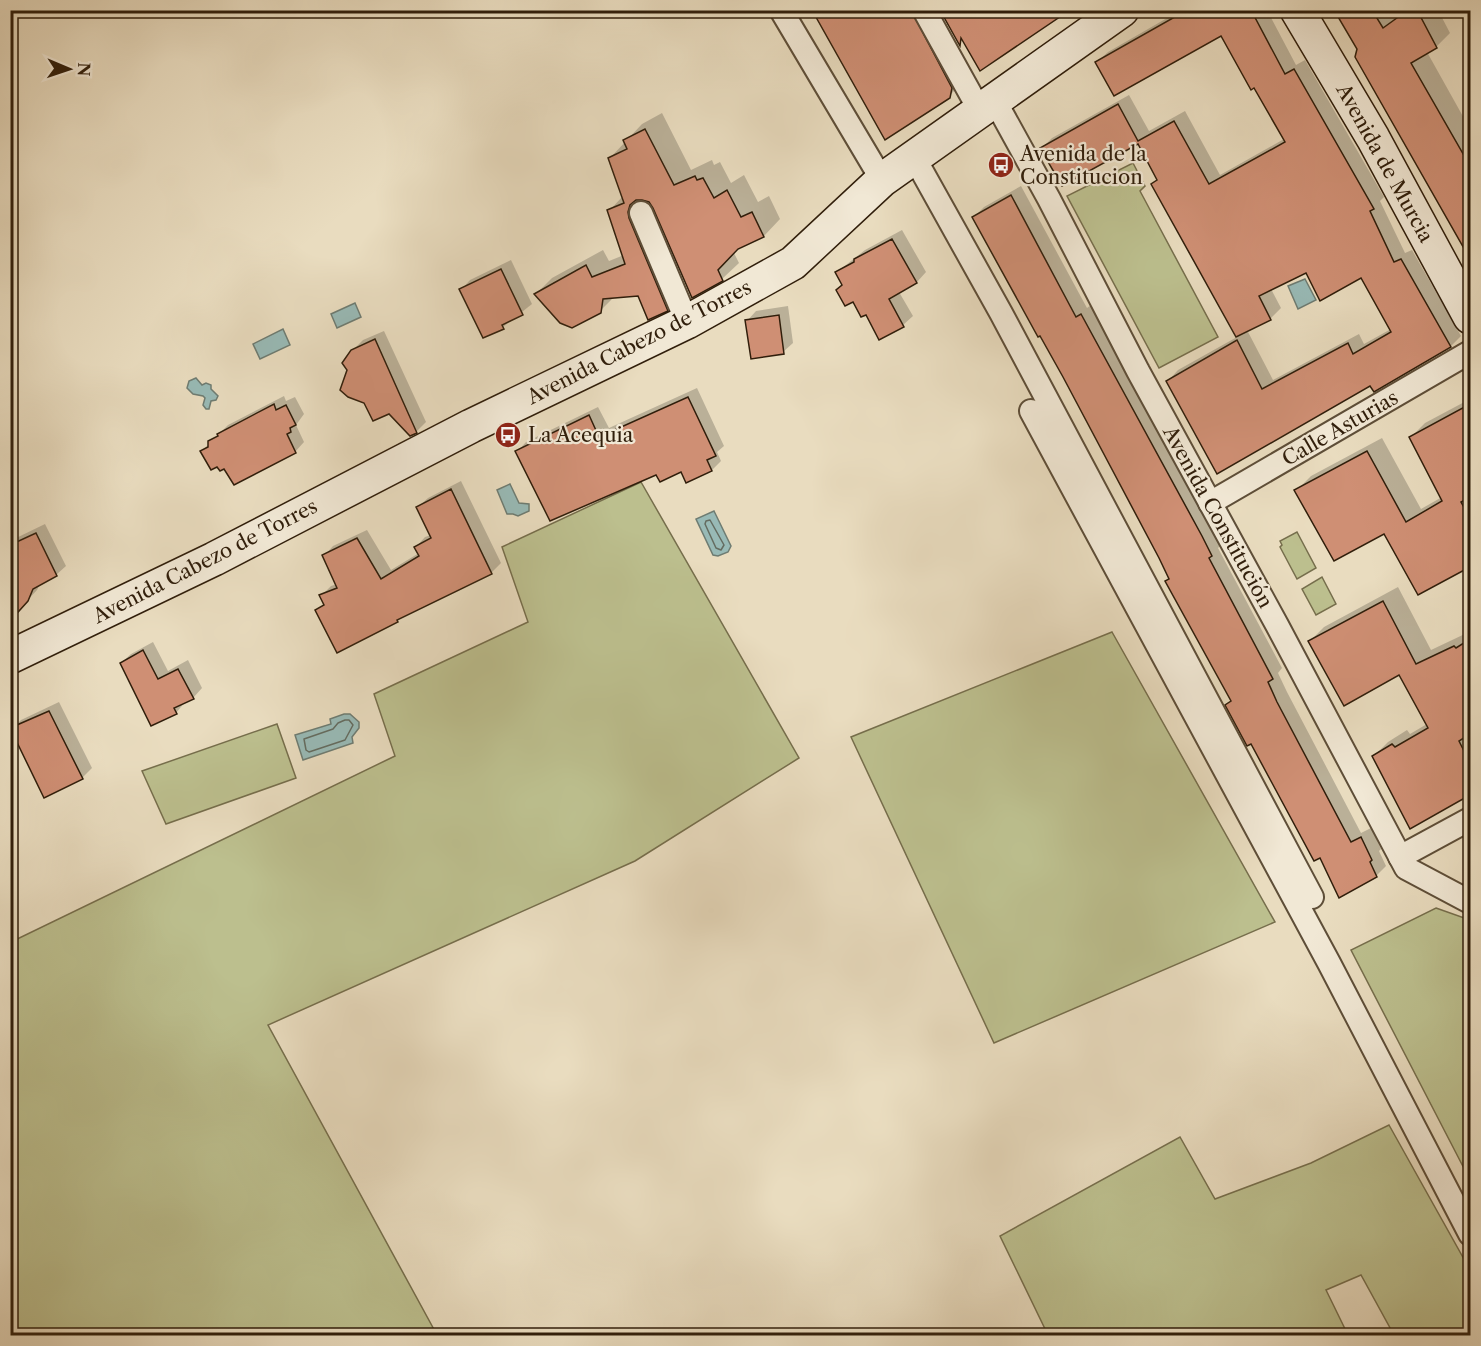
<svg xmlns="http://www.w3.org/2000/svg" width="1481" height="1346" font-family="'Libre Caslon Text',serif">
	<rect width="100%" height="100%" fill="#e9dcbf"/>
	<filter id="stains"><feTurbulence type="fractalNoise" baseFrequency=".00333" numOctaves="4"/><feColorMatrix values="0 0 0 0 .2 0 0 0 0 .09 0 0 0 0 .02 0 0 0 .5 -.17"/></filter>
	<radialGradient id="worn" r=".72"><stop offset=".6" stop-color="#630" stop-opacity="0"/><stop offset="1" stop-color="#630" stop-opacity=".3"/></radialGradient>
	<g fill="#bcbf8e" stroke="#766e4c" stroke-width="1.5">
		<polygon points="1133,163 1145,186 1140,191 1218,337 1159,368 1067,196"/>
		<polygon points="641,482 799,758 635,861 268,1025 437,1335 11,1336 11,942 395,756 374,694 528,622 502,547"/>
		<polygon points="1297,532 1316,568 1297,579 1280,547 1282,545 1280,541"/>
		<polygon points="1322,577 1336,604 1316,615 1302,589"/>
		<polygon points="1112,632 1275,922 994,1043 851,737"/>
		<polygon points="277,724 296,778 166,824 142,771"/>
		<polygon points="1436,908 1470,920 1470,1180 1351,950"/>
		<polygon points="1389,1125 1470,1270 1470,1335 1394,1335 1361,1275 1326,1290 1348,1335 1048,1335 1000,1236 1180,1137 1215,1199 1311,1163"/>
	</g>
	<g fill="#98bab6" stroke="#6e7c72" stroke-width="1.5">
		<polygon points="1305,279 1316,300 1298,309 1288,286"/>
		<polygon points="355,303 361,317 337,328 331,314"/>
		<polygon points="283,329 290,345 260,359 253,344"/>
		<polygon points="196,378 202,385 206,383 211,385 211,389 218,396 216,400 211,401 209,409 206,409 203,405 205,398 203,396 193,394 187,388 189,381"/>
		<polygon points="510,484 519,503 529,504 529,511 518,516 513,514 507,514 497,490"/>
		<polygon points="714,511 731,546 728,552 718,556 713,555 696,519"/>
		<polygon points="344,714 350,714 359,722 359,728 352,737 353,743 303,760 295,735 331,724 330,719"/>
	</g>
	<g fill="#0003" fill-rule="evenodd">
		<polygon points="814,10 931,10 963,82 949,96"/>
		<path d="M1181,10H1267L1296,65L1305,60L1384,197L1380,201L1405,253L1412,250L1461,336L1451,346L1374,390L1371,384L1218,472L1168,381L1178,370L1237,337L1153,184L1158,178L1138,142L1042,148L1052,138L1129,95L1149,131L1185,111L1220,175L1284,139L1222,34L1097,62L1108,52ZM1307,271L1362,276L1391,329L1364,344L1359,334L1273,380L1247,330L1270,319L1281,308L1271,289Z"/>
		<polygon points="1336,10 1438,10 1450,33 1436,47 1427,52 1470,129 1470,255 1357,57 1359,48"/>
		<polygon points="662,113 691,170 712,160 714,165 720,162 731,183 744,175 758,202 769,196 780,219 764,236 739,247 734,253 739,263 722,279 651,201 644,198 683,293 667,309 639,294 614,297 600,311 536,294 552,278 603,250 609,261 624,255 609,211 623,196 610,158 642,124"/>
		<polygon points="1021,186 1087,308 1091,305 1212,525 1221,545 1218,548 1282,668 1278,673 1287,692 1361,833 1371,828 1381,849 1379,851 1386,866 1376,876 1320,856 1232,700 1171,578 1041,334 974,217 984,207"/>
		<polygon points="902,230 926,272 917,282 899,292 913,316 903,325 879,338 866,313 843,284 837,272 865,250"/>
		<polygon points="511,260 532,304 503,327 461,290 470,280"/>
		<polygon points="788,306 793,343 783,352 747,321 756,311"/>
		<polygon points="384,331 426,422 416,432 349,370 352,351 363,340"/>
		<polygon points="697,388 724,446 717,452 721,461 712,470 657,473 517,452 526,442 598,407 609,428"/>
		<polygon points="284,396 286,401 295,397 304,414 296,425 304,442 295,452 225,468 218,465 202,451 228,425"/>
		<polygon points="1470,399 1470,565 1419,593 1384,532 1296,491 1311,476 1382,438 1421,509 1442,497 1410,438 1425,423"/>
		<polygon points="461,481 501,563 492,572 404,614 397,621 317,611 325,603 321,596 331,586 337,584 324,556 333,546 367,530 391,570 419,553 416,547 425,537 431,535 418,507 428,498"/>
		<polygon points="45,524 66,566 56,575 40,584 37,590 23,605 10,607 10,541"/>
		<polygon points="1398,587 1431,650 1469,632 1470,634 1470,794 1411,827 1374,756 1388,742 1407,730 1410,734 1427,724 1399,673 1310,641 1324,627"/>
		<polygon points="153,642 168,671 188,660 202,688 193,698 185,702 176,713 121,663 131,654"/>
		<polygon points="59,702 92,768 82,778 12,729 21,720"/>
	</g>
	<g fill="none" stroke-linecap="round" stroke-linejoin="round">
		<g stroke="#646c60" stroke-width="1.5">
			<polygon points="710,520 724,545 721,550 716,548 705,524 706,521"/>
			<polygon points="345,720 349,720 353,725 345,740 309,752 306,750 304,739 333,729 338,723"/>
		</g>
	</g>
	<g fill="#cf8f74" stroke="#301e0b" stroke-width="1.5">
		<polygon points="812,10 911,10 952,88 950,98 885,140"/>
		<polygon points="940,10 1070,10 980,71 961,38 960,46"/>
		<polygon points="1187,10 1251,10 1285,74 1294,69 1374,209 1370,211 1394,262 1401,259 1451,347 1374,392 1370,386 1217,474 1166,381 1237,340 1262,389 1348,343 1353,354 1391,332 1361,278 1320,301 1306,273 1259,296 1271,320 1236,337 1151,184 1157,180 1138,144 1062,186 1040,148 1118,104 1138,141 1174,121 1209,184 1285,142 1254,88 1251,90 1221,36 1114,96 1095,62"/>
		<polygon points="1334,10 1372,10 1383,28 1408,10 1417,10 1437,48 1411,63 1470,166 1470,259 1355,57 1357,49"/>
		<polygon points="645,129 674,185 695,176 697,180 703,178 714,198 727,190 741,217 752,212 764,237 738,249 718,270 723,281 692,298 653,208 649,202 642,200 636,200 630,205 628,212 629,218 668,311 648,320 638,296 603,299 601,313 572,328 560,323 534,294 586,265 592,277 625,264 607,210 624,203 608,158 627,149 623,140"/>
		<polygon points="1011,195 1076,317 1081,314 1202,536 1212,556 1209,558 1273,679 1268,682 1277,702 1351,842 1361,837 1372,860 1370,862 1377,877 1339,898 1320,858 1314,861 1251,744 1247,746 1225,705 1231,701 1165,581 1169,579 1159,558 1063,377 1040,336 1038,337 972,217"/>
		<polygon points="892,239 917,283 889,299 904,327 879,340 866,315 861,317 853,302 845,306 836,290 842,285 835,272 854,262 854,259"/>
		<polygon points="501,269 523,315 502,325 504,329 483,338 459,289"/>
		<polygon points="779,315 784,354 751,359 745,320"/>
		<polygon points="375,339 417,433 410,436 389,414 373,421 364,403 348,397 340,390 347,370 342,363 351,350"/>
		<polygon points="688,397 716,456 707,460 712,471 686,483 681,472 660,482 656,475 550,521 515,451 589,415 599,437"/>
		<polygon points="274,404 276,410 286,405 296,425 290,428 291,432 287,434 296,453 234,485 224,469 220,471 217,467 211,470 200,451 208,447 208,441 218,436 217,434"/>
		<polygon points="1470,404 1470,497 1461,502 1470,518 1470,567 1418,595 1384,534 1334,561 1294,490 1367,451 1406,522 1442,501 1409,437"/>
		<polygon points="451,489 492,574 397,620 398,622 337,653 315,610 324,605 319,595 337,588 322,555 357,538 381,579 419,556 414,547 431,538 416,507"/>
		<polygon points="36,533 57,576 33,589 28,601 10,621 10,545"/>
		<polygon points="1383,601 1416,664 1454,646 1456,648 1470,639 1470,734 1459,741 1470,763 1470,795 1410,829 1372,756 1392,744 1395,747 1428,728 1399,675 1344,706 1308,641"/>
		<polygon points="143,650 158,679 178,669 194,699 174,708 177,714 151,726 120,663"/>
		<polygon points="49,711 83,779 44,798 10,728"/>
	</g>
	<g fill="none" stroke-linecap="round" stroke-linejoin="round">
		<g stroke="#5e4e38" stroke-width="26">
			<g id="street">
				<polyline points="781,10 882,180"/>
				<polyline points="924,10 980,111"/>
				<polyline points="995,101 1049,199 1138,371 1277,625 1406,868 1470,902"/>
				<polyline points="914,157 1001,313 1312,897"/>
				<polyline points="641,213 687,322"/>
				<polyline points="1031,411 1329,963 1470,1234"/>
				<polyline points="1210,503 1470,352"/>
				<polyline points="1400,857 1470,819"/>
			</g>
		</g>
		<g stroke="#301e0b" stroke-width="36">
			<g id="secondary">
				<polyline points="1297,10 1373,138 1470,317"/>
				<polyline points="10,657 214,559 471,426 687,322 793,263 882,180 1122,10"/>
			</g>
		</g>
		<use href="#street" stroke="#f1e8d5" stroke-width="22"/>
		<use href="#secondary" stroke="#f1e8d5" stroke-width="33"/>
	</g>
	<defs>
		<g id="bus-disc" transform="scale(1.35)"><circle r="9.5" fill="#8f2418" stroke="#f1e8d5"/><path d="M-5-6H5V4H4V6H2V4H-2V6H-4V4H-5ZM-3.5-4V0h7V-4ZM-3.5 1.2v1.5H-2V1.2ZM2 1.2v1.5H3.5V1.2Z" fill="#fff"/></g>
	</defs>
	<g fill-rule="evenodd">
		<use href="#bus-disc" x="1001" y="165"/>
		<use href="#bus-disc" x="508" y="435"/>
	</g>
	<g text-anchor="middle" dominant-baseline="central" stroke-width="4.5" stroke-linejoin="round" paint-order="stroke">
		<g font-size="20" fill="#301e0b" stroke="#f1e8d5" text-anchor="start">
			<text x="1020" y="154">Avenida de la<tspan x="1020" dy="23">Constitucion</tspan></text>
			<text x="528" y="435">La Acequia</text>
		</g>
		<g font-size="20" fill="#301e0b" stroke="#f1e8d5">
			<text transform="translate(1385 163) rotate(61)">Avenida de Murcia</text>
			<text transform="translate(639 342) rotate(-27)">Avenida Cabezo de Torres</text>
			<text transform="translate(1340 428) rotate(-30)">Calle Asturias</text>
			<text transform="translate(1218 517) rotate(61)">Avenida Constitución</text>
			<text transform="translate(205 561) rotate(-27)">Avenida Cabezo de Torres</text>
		</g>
	</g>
	<rect width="1481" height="1346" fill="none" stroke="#e9dcbf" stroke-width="36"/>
	<rect x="12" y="12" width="1457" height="1322" fill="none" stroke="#301e0b" stroke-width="3"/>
	<rect x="18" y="18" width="1445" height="1310" fill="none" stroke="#301e0b" stroke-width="1.5"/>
	<g transform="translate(69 69) rotate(92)" stroke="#f1e8d5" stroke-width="4.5" paint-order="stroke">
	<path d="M0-4.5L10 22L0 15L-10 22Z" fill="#301e0b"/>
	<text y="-9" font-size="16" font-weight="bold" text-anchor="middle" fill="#301e0b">N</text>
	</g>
	<rect width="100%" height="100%" filter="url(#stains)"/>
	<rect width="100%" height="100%" fill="url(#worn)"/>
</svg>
